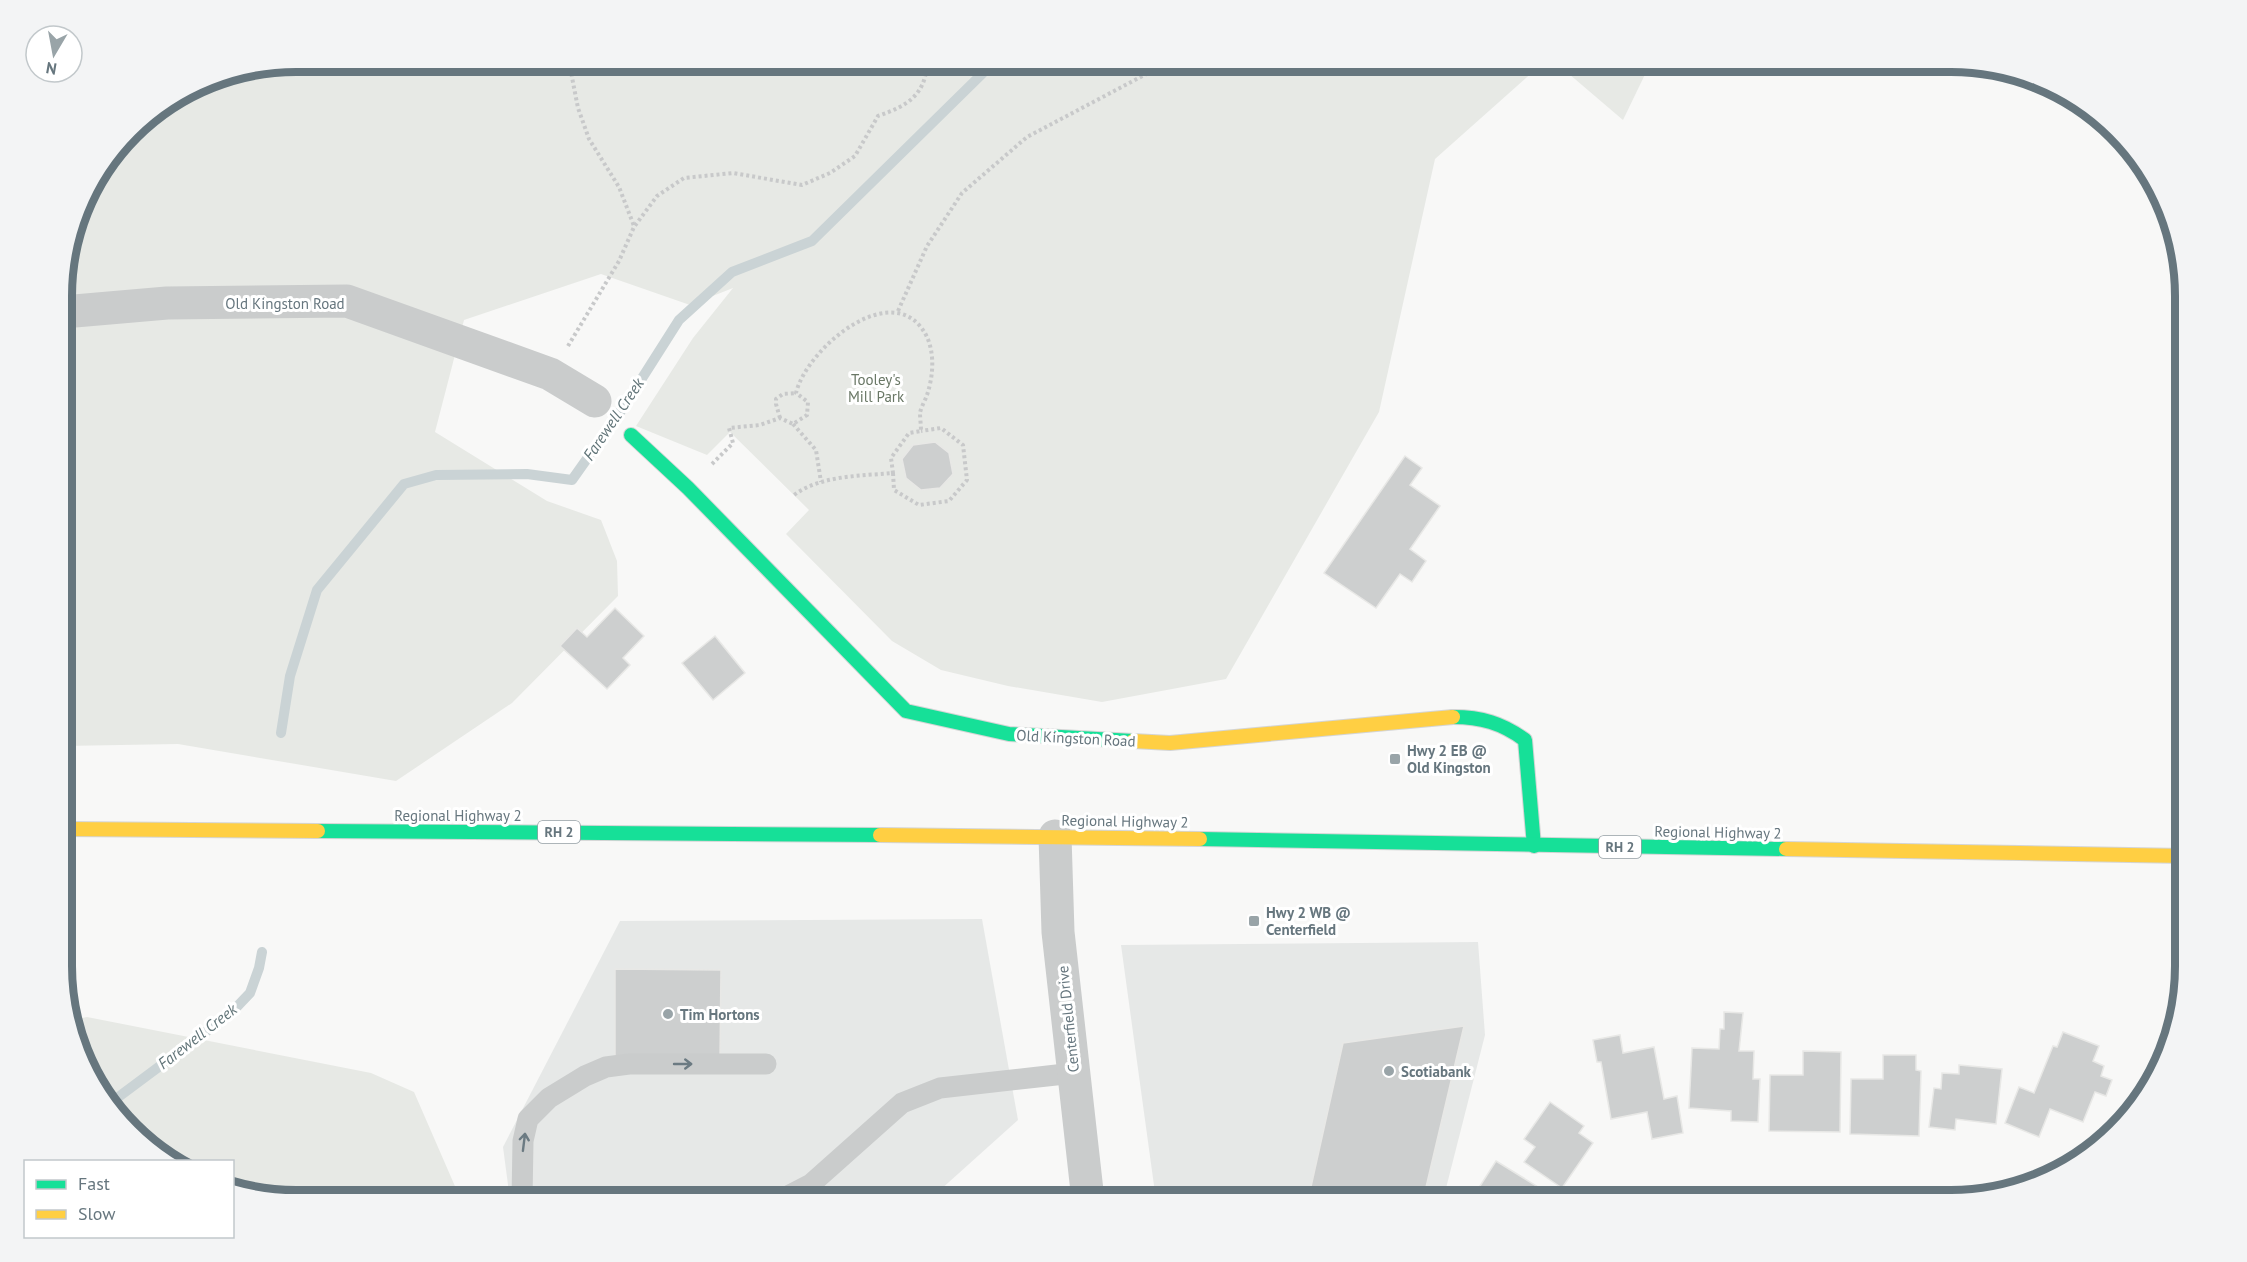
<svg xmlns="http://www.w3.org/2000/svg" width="2247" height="1262" font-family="'PT Sans',sans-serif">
	<rect width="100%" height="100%" fill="#f8f8f7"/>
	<g fill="#e6e8e7">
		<polygon points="982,919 1018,1120 929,1200 510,1200 503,1147 620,921"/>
		<polygon points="1478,942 1485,1035 1443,1200 1156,1200 1121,945"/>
	</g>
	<g fill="#e7e9e5">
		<polygon points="296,62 1544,62 1435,159 1379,412 1226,679 1102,702 1008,686 941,670 892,641 786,534 809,510 730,432 707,455 636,426 693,338 733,288 690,305 601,274 464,320 435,432 547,501 601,520 617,561 618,596 512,703 396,781 178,744 63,746 63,265 86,192 141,120 206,79"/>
		<polygon points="1555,62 1651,62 1623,120"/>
		<polygon points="87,1017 371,1073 414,1092 461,1200 295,1200 235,1193 233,1191 232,1162 170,1161 101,1097 72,1020"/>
	</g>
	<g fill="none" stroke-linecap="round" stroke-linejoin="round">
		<g stroke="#cad3d5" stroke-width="10">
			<polyline points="281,733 290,676 317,590 404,484 436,475 527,474 572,480 625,405 679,320 732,272 812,241 984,72 988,62"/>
			<polyline points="109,1104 231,1013 250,993 259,968 262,952"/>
		</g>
	</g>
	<g fill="#cdcfcf" stroke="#e8e8e6" stroke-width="1.5">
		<polygon points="935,442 949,453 953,474 940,488 921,490 906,478 902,459 913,445"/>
		<polygon points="1405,456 1422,468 1410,485 1440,506 1410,549 1426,561 1412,582 1400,574 1376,608 1324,573"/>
		<polygon points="615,608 644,636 623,658 630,665 607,689 560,646 577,628 587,637"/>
		<polygon points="715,636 745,673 713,700 682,663"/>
		<polygon points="615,969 721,970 720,1060 615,1059"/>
		<polygon points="1724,1012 1743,1013 1739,1051 1754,1051 1753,1079 1760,1079 1758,1122 1731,1121 1731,1111 1689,1108 1692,1048 1719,1049 1720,1029 1724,1029"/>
		<polygon points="1464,1026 1423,1200 1308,1200 1343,1043"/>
		<polygon points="2063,1032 2099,1046 2093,1061 2104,1066 2101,1076 2112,1080 2106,1096 2095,1092 2083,1122 2050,1109 2039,1137 2005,1123 2019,1087 2034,1093 2053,1046 2057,1047"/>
		<polygon points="1620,1035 1623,1053 1654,1047 1664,1099 1677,1096 1683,1133 1652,1139 1647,1112 1611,1119 1601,1062 1597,1062 1593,1040"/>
		<polygon points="1803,1051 1841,1052 1840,1132 1769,1131 1770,1075 1803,1075"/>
		<polygon points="1883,1055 1916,1055 1916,1070 1921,1071 1919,1136 1850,1134 1851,1079 1883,1079"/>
		<polygon points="1959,1065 2002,1069 1996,1124 1956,1119 1955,1130 1929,1127 1934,1088 1941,1089 1942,1073 1959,1074"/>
		<polygon points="1550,1102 1584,1126 1579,1133 1593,1143 1562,1188 1524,1162 1535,1147 1524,1139"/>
		<polygon points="1496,1161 1556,1198 1555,1200 1471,1200"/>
	</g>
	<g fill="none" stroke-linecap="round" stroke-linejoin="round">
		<g stroke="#d4d5d5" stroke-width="16">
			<g id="fast">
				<polyline points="631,435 688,488 906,711 1009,734 1133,741"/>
				<path d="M1453,717C1481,717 1502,723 1525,740L1534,846"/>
				<polyline points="318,831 880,835"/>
				<polyline points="1200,839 1786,849"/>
			</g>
		</g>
		<g stroke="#d4d5d5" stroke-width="16">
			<g id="slow">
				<polyline points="1133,741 1170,743 1453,717"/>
				<polyline points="63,829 318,831"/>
				<polyline points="880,835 1200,839"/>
				<polyline points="1786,849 2185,856"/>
			</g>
		</g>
		<g stroke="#c8c9ca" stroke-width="4" stroke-dasharray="3 3" stroke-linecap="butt">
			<polyline points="569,62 578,108 589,139 619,187 634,226"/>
			<polyline points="898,311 927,246 962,193 1027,137 1169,62"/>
			<path d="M568,346L619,261L634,227L657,196L684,178L733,173L802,185L830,173L855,156L878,116C907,106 926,95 927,62"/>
			<polyline points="780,418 776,404 776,399 783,394 796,393"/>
			<polyline points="793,424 816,450 821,482"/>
			<path d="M712,464L733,443L729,428L760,425L780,418L793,424L807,415L808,402L796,393C807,347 896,274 927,337C935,355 933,377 927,395C925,401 921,407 920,413C920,418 921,425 921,431L909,433L891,458L893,473C861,476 821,475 794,495"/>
			<polyline points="893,473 894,490 919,505 949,501 967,480 963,445 941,428 921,431"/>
			<polyline points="2139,1099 2155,1080"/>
		</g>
		<g stroke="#cacccc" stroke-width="21">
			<polyline points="522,1200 523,1141 528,1119 549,1098 585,1076 606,1067 629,1064 766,1064"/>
			<polyline points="769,1200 782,1199 811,1184 902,1103 940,1088 1074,1073"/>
		</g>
		<g stroke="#cacccc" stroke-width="33">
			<polyline points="63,312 167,303 347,301 550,374 595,401"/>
			<polyline points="1055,836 1058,932 1088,1200"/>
		</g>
		<use href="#fast" stroke="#16e098" stroke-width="14"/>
		<use href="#slow" stroke="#ffcf43" stroke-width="14"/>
	</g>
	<defs><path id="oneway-shaft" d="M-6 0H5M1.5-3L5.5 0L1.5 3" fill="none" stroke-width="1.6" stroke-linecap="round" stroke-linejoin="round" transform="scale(1.5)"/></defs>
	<g stroke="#6b7a82">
		<use href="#oneway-shaft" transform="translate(683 1064)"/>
		<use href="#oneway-shaft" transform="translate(524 1142) rotate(-83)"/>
	</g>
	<g fill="#99a4a8" stroke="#fff" stroke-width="2">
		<rect x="1389" y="753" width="12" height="12" rx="3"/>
		<rect x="1248" y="915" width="12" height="12" rx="3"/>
		<circle cx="668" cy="1014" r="6"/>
		<circle cx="1389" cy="1071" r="6"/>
	</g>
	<g text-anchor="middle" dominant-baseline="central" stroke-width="6" stroke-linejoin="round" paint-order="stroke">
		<g fill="#fff" stroke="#949fa5" stroke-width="1.5">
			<rect x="538" y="821" width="42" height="22" rx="4.5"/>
			<rect x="1599" y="836" width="42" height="22" rx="4.5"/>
		</g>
		<g font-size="14" font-weight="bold" fill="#66767e">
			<text x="559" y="832">RH 2</text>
			<text x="1620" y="847">RH 2</text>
		</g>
		<g font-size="15" fill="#66767e" stroke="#fff">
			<text x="285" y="303">Old Kingston Road</text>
			<text transform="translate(1076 738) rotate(3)">Old Kingston Road</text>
			<text x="458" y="815">Regional Highway 2</text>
			<text transform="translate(1125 821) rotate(1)">Regional Highway 2</text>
			<text transform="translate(1718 832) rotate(1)">Regional Highway 2</text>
			<text transform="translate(1068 1019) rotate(-96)">Centerfield Drive</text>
		</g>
		<g font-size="15" fill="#697765" stroke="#fff">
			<text x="876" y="379">Tooley's<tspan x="876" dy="17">Mill Park</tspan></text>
		</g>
		<g font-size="15" font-weight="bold" fill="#66767e" stroke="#fff" text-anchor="start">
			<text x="1407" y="750">Hwy 2 EB @<tspan x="1407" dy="17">Old Kingston</tspan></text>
			<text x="1266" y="912">Hwy 2 WB @<tspan x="1266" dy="17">Centerfield</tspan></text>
			<text x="680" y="1014">Tim Hortons</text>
			<text x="1401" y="1071">Scotiabank</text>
		</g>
		<g font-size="16" font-style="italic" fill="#617478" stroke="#fff">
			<text transform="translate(613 419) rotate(-56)">Farewell Creek</text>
			<text transform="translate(197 1036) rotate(-38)">Farewell Creek</text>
		</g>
	</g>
	<path d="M0 0H2247V1262H0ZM296 72H1951A224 224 0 0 1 2175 296V966A224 224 0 0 1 1951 1190H296A224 224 0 0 1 72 966V296A224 224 0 0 1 296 72Z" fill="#f3f4f5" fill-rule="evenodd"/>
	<path fill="none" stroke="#66767e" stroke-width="8" d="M296 72H1951A224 224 0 0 1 2175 296V966A224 224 0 0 1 1951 1190H296A224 224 0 0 1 72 966V296A224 224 0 0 1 296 72Z"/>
	<rect x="24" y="1160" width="210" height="78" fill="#ffffff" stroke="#c2c8cb" stroke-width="1.5"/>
	<rect x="36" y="1180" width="30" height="9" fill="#16e098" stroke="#c2c8cb" stroke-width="1.5"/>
	<text x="78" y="1190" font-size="18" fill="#66767e">Fast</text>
	<rect x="36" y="1210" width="30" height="9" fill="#ffcf43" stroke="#c2c8cb" stroke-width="1.5"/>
	<text x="78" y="1220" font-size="18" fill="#66767e">Slow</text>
	<g transform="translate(54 54) rotate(190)"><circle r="28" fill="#ffffff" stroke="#c2c8cb" stroke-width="1.5"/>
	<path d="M0-4.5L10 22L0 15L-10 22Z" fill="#99a4a8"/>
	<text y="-9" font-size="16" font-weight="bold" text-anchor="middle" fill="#66767e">N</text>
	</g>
</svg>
